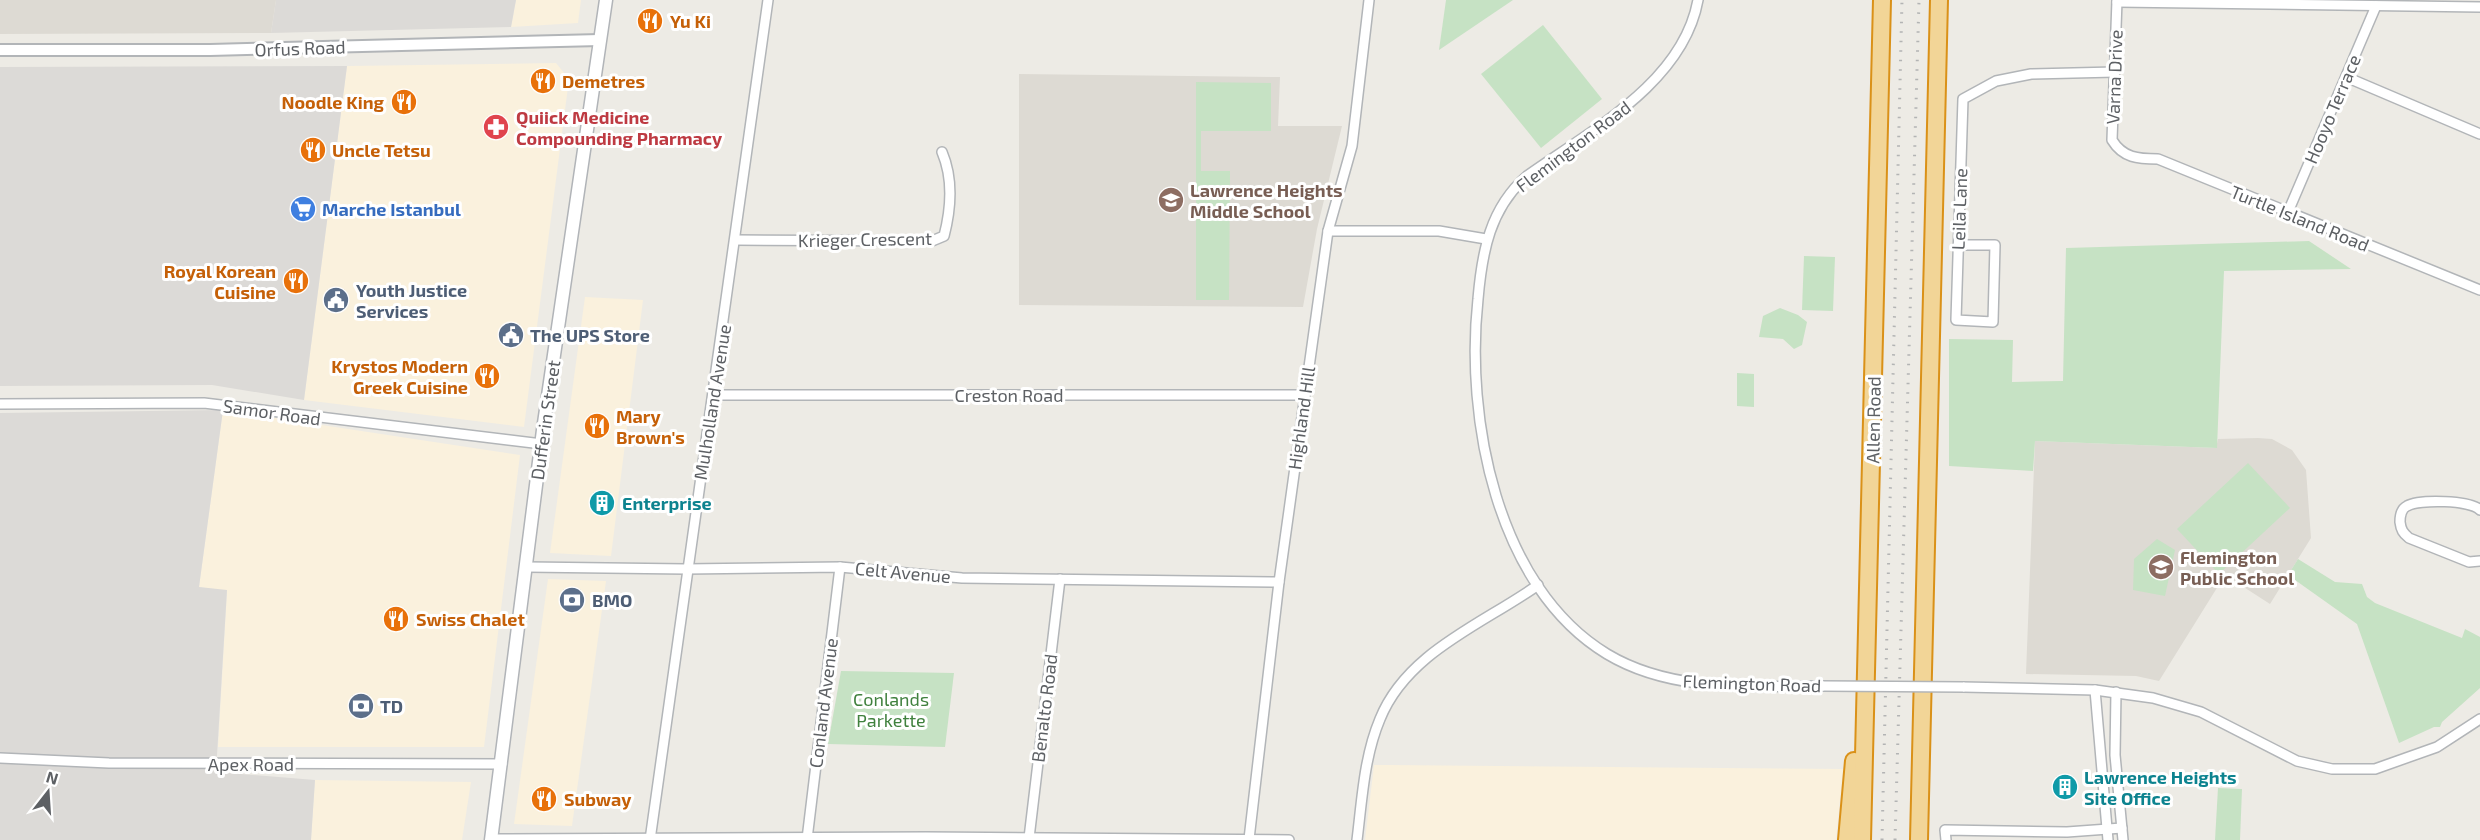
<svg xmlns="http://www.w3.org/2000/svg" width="2480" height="840" font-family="'Exo 2',sans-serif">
	<rect width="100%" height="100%" fill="#edebe5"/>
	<g fill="#faf1dd">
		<polygon points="516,0 581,0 578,23 511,27"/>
		<polygon points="556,63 569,79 524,427 304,400 347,66"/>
		<polygon points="585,297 643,300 611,556 550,553"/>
		<polygon points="223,410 520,455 484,747 218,747 227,591 199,587"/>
		<polygon points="548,579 606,581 572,826 514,824"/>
		<polygon points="1374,765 1389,765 1843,769 1836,840 1365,840"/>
		<polygon points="315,780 471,782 462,840 311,840"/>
	</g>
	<g fill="#dcdad7">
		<polygon points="276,0 516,0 511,27 271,33"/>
		<polygon points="347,66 304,400 212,385 0,386 0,67"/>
		<polygon points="223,410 199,587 227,590 216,772 315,780 311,840 0,840 0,413"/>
	</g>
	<g fill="#dddad3">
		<polygon points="0,0 276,0 271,33 0,34"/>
		<polygon points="1019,74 1280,77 1278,126 1342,126 1317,229 1303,307 1019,305"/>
		<polygon points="2258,438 2272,439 2292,450 2306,470 2311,538 2270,604 2225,575 2159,681 2136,676 2026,674 2035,441 2216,448 2218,439"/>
	</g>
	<g fill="#c6e2c4">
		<polygon points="1446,0 1513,0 1439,50"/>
		<polygon points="1543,25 1602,99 1541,148 1481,74"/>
		<polygon points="1196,82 1271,83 1271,131 1201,131 1201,171 1230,171 1229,300 1196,300"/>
		<polygon points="2309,241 2351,269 2224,271 2217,448 2035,441 2033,471 1949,466 1949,339 2013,340 2012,382 2063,381 2066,248"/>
		<polygon points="1804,256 1835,257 1833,311 1802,310"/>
		<polygon points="1780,308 1798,315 1807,322 1802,345 1794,349 1783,339 1759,337 1763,316"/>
		<polygon points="1737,373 1754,374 1754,407 1737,406"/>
		<polygon points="2248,463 2290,508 2219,574 2177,529"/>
		<polygon points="2157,539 2175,550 2165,596 2133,590 2134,559"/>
		<polygon points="2298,559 2335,582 2362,584 2367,597 2375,603 2462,638 2465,629 2480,637 2480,688 2442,722 2440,727 2434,727 2399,743 2357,624 2288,575"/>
		<polygon points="841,671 954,673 945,747 828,744"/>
		<polygon points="2218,788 2242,789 2240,840 2215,840"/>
	</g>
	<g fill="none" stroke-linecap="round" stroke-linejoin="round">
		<g stroke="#b2b5b8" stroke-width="12">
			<g id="minor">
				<path d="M1698,0C1683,83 1590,131 1527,176C1490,208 1482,252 1478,299C1465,417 1496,587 1607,654C1672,693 1751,686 1824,686"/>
				<path d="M2117,0L2112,140C2123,158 2138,159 2158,159L2480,290"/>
				<polyline points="2117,2 2480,7"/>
				<polyline points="2346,77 2480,134"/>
				<polyline points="2288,212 2376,6"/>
				<polyline points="1328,231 1439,231 1486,239"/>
				<path d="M736,240L932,241L944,236C951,209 953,178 942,152"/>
				<polyline points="1958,245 1995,245 1993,322 1956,320 1963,99 1996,81 2031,74 2115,72"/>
				<polyline points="714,395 1305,395"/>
				<polyline points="0,404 204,403 542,444"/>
				<path d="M2480,510C2471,500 2419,499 2407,506C2401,509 2400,516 2400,522C2401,530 2403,533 2409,538L2469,562L2480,561"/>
				<polyline points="527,567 686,569 840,567 962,578 1279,582"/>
				<polyline points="1963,687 2095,690 2153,698 2201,712 2297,761 2332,769 2375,769 2437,747 2480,719"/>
				<polyline points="2095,690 2108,840"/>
				<polyline points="2116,692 2115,755 2123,840"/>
				<polyline points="0,758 109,763 502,764"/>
				<polyline points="1029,838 1060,579"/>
				<polyline points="491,839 926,837 1289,840"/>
				<polyline points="807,839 840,567"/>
				<polyline points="1249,839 1279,582 1328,231 1352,146 1369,0"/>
				<polyline points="650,840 768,0"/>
				<path d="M1357,840C1362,800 1364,757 1380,719C1407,652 1483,624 1538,585"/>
				<polyline points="1946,840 1945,830 2067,832 2122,828"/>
			</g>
		</g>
		<g stroke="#b2b5b8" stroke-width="14">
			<polyline id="tertiary" points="0,50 210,50 600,40"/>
		</g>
		<g stroke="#b1b4b8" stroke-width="15">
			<polyline id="secondary" points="491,840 543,430 606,0"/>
		</g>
		<g stroke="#da9118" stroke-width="20">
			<g id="motorway">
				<polyline points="1847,840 1854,761"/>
				<polyline points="1862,840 1882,0"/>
				<polyline points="1919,840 1939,0"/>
			</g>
		</g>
		<use href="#minor" stroke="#fff" stroke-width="9"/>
		<use href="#tertiary" stroke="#fff" stroke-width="10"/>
		<use href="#secondary" stroke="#fff" stroke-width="12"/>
		<use href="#motorway" stroke="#f2d597" stroke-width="16"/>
		<g stroke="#b3b4b4" stroke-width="3" stroke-dasharray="1.5 8" stroke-linecap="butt">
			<polyline points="1882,840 1902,0"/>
			<polyline points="1895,840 1919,0"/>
		</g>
		<g stroke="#b2b5b8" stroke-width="12" stroke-linecap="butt">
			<polyline id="minor-bridge" points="1824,686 1963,687"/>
		</g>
		<use href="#minor-bridge" stroke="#fff" stroke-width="9"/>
	</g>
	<defs>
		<g id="restaurant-disc" transform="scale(1.35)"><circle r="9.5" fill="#e8710a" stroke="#fff"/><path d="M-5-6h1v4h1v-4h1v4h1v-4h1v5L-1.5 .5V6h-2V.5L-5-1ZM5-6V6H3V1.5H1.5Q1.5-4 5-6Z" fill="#fff"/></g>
		<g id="pharmacy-disc" transform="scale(1.35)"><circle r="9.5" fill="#e0444e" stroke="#fff"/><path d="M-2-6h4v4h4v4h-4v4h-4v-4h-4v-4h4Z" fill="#fff"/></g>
		<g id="school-disc" transform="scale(1.35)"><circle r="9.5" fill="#8d6e63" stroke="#fff"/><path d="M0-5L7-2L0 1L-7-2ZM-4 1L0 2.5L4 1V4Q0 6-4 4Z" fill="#fff"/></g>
		<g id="supermarket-disc" transform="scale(1.35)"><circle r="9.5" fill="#3f7fe0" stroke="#fff"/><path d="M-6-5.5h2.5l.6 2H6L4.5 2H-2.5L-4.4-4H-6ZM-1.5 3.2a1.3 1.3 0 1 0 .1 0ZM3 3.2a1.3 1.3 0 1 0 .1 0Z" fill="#fff"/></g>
		<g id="civic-disc" transform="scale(1.35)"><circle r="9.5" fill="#5c6f8a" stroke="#fff"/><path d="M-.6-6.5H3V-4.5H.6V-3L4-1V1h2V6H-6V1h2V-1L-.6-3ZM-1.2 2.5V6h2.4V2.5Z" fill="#fff"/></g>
		<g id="building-disc" transform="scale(1.35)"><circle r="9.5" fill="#0f9aa8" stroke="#fff"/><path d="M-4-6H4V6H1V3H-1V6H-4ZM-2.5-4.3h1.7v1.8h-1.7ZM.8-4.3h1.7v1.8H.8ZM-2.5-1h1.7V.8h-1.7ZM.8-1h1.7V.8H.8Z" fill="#fff"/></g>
		<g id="bank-disc" transform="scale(1.35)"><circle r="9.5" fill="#5c6f8a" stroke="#fff"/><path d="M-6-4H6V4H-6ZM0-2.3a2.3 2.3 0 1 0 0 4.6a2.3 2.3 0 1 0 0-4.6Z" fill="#fff"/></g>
	</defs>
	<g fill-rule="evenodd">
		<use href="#restaurant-disc" x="650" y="21"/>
		<use href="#restaurant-disc" x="543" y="81"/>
		<use href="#restaurant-disc" x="404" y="102"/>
		<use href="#pharmacy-disc" x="496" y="127"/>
		<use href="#restaurant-disc" x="313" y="150"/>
		<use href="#school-disc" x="1171" y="200"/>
		<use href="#supermarket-disc" x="303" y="209"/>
		<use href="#restaurant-disc" x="296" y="281"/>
		<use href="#civic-disc" x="336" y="300"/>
		<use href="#civic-disc" x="511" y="335"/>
		<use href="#restaurant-disc" x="487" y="376"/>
		<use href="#restaurant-disc" x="597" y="426"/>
		<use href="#building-disc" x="602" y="503"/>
		<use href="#school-disc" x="2161" y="567"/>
		<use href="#bank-disc" x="572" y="600"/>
		<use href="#restaurant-disc" x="396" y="619"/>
		<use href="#bank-disc" x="361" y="706"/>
		<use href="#building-disc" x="2065" y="787"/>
		<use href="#restaurant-disc" x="544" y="799"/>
	</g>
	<g text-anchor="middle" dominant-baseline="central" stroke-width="6" stroke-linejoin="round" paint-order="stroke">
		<g font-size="18" font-weight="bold" fill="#c56008" stroke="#fff" text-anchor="start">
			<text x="670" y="21">Yu Ki</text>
			<text x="562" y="81">Demetres</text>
			<text x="384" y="102" text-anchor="end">Noodle King</text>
			<text x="332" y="150">Uncle Tetsu</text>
			<text x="276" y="271" text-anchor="end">Royal Korean<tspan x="276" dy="21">Cuisine</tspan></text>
			<text x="468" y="366" text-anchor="end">Krystos Modern<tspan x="468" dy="21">Greek Cuisine</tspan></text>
			<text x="616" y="416">Mary<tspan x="616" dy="21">Brown's</tspan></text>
			<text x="416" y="619">Swiss Chalet</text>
			<text x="564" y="799">Subway</text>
		</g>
		<g font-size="18" fill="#5d6064" stroke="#fff">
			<text transform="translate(300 48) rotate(-2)">Orfus Road</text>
			<text transform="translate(2114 77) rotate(-88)">Varna Drive</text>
			<text transform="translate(2332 109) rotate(-67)">Hooyo Terrace</text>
			<text transform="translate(1573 146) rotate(-37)">Flemington Road</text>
			<text transform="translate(1959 209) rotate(-88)">Leila Lane</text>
			<text transform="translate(2300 218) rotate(22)">Turtle Island Road</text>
			<text transform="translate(865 239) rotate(-1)">Krieger Crescent</text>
			<text x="1009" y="395">Creston Road</text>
			<text transform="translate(712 402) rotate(-81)">Mulholland Avenue</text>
			<text transform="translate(272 412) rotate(8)">Samor Road</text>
			<text transform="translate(1301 418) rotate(-82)">Highland Hill</text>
			<text transform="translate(545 420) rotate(-82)">Dufferin Street</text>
			<text transform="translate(1873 420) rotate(-89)">Allen Road</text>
			<text transform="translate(903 572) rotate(5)">Celt Avenue</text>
			<text transform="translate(1752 683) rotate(2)">Flemington Road</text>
			<text transform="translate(823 703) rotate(-83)">Conland Avenue</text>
			<text transform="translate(1044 708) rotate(-83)">Benalto Road</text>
			<text x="251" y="764">Apex Road</text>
		</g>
		<g font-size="18" font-weight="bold" fill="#be3a42" stroke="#fff" text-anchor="start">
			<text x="516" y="117">Quiick Medicine<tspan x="516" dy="21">Compounding Pharmacy</tspan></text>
		</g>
		<g font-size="18" font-weight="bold" fill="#785e54" stroke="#fff" text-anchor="start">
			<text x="1190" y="190">Lawrence Heights<tspan x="1190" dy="21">Middle School</tspan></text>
			<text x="2180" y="557">Flemington<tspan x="2180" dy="21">Public School</tspan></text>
		</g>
		<g font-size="18" font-weight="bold" fill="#366cbe" stroke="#fff" text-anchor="start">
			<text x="322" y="209">Marche Istanbul</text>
		</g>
		<g font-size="18" font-weight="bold" fill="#4e5e75" stroke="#fff" text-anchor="start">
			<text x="356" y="290">Youth Justice<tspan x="356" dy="21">Services</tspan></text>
			<text x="530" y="335">The UPS Store</text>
			<text x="592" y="600">BMO</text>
			<text x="380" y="706">TD</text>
		</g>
		<g font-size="18" font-weight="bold" fill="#0d838f" stroke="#fff" text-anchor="start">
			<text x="622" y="503">Enterprise</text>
			<text x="2084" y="777">Lawrence Heights<tspan x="2084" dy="21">Site Office</tspan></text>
		</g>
		<g font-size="18" fill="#40813e" stroke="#fff">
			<text x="891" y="699">Conlands<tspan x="891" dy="21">Parkette</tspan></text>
		</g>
	</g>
	<g transform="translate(48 792) rotate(17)" stroke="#ffffff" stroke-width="4.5" paint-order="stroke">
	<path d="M0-4.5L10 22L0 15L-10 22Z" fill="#5d6064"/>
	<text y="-9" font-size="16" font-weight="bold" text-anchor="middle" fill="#5d6064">N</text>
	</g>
</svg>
